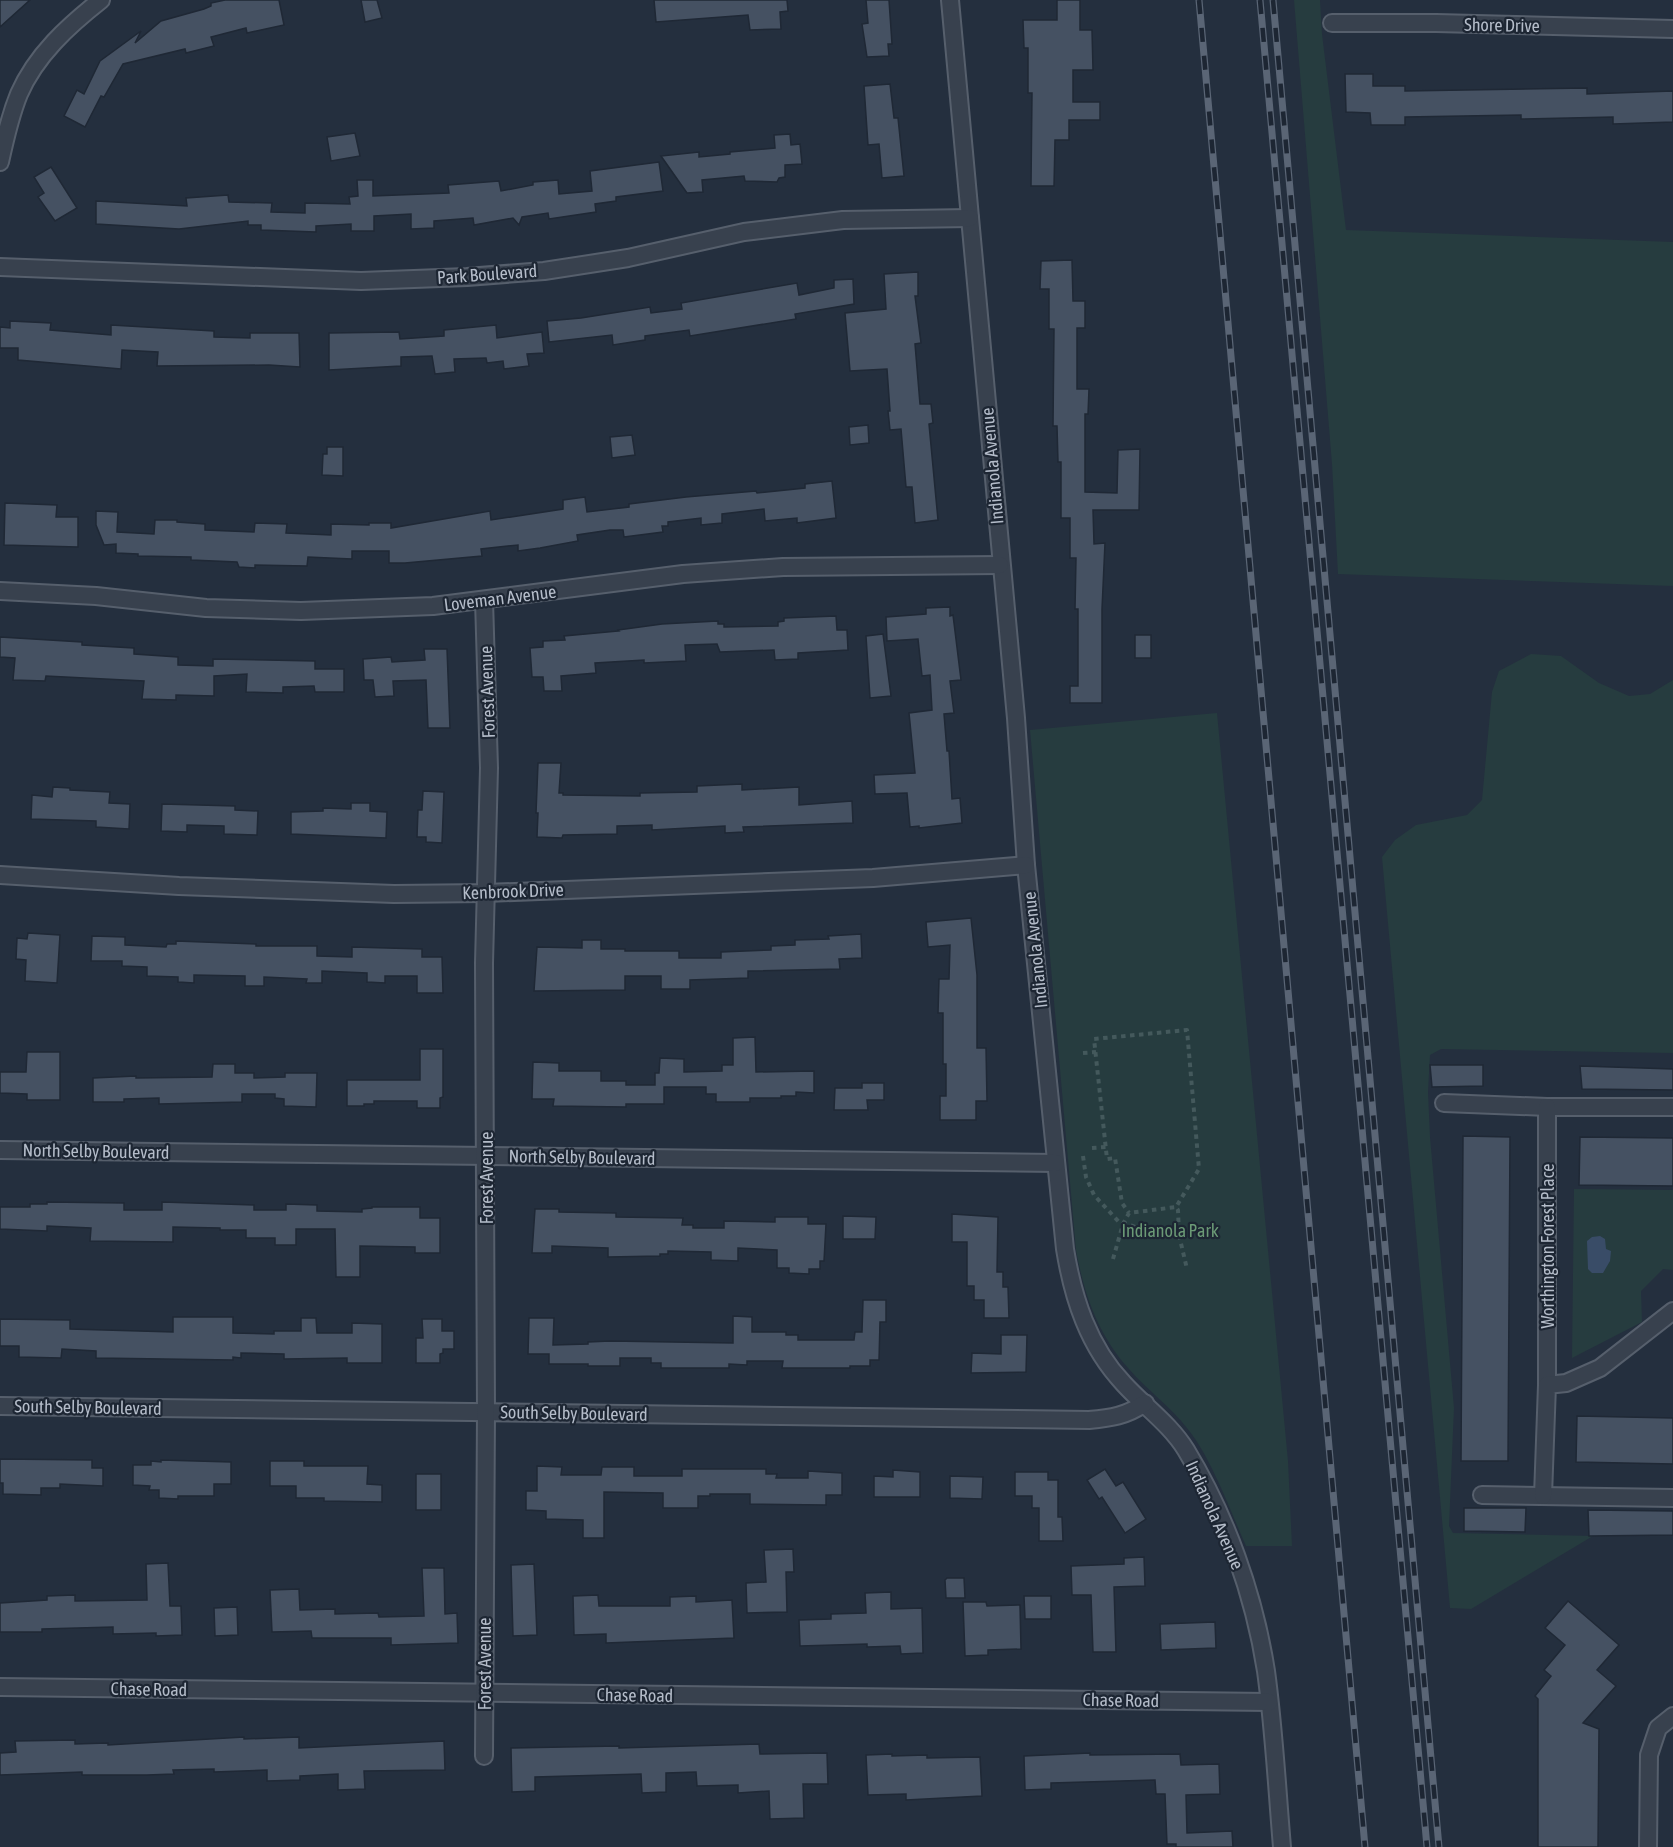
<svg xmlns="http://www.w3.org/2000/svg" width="1673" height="1847" font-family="'Asap Condensed',sans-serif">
	<rect width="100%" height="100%" fill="#242f3e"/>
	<g fill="#263c3f">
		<polygon points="1294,0 1320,0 1322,34 1346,230 1673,242 1673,586 1338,574 1332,464"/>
		<polygon points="1531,654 1561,656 1599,683 1629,696 1650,694 1673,680 1673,1053 1441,1049 1430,1055 1428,1092 1430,1137 1454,1408 1449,1526 1453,1533 1593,1536 1471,1609 1450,1608 1382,857 1395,840 1416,825 1467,815 1482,800 1492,692 1499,671"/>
		<path d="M1217,713L1288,1461L1292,1546H1246C1230,1510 1211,1457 1187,1428C1170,1406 1147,1390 1129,1369C1098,1335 1084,1294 1076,1250L1030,730Z"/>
		<polygon points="1574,1189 1673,1190 1673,1270 1663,1269 1641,1291 1642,1322 1572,1358"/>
	</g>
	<polygon fill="#394c67" points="1600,1236 1605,1239 1606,1249 1611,1251 1610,1261 1603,1273 1592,1273 1588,1269 1587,1241 1592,1237"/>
	<g fill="#455162" stroke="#1f2835" stroke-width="1.5">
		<polygon points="0,0 30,0 0,27"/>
		<polygon points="225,0 279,0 284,25 247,33 246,28 211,37 214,46 186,53 185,49 123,64 104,97 101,96 85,127 64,116 77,90 84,94 100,61 141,31 135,43 161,21 204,9 211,6 211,3"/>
		<polygon points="361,0 377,0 382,18 365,22"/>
		<polygon points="654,0 787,0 788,11 780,12 781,29 750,30 748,15 656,22"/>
		<polygon points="866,0 889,0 892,44 888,44 889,56 867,57 862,24 868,23"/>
		<polygon points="1057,0 1080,0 1080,30 1092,30 1093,70 1073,70 1073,102 1100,102 1100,120 1069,120 1069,140 1055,140 1054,186 1031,186 1032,93 1028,93 1028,48 1024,48 1023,20 1057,20"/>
		<polygon points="1345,74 1373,74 1373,86 1405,86 1405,91 1587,88 1587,94 1673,91 1673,122 1613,124 1613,117 1521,119 1521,115 1405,117 1405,125 1371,125 1370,113 1346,112"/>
		<polygon points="890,84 894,118 898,118 904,176 882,178 879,144 868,145 864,86"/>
		<polygon points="355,133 360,156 331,161 327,137"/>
		<polygon points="790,134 791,145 800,144 802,164 785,165 785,177 779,178 777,182 745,181 744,176 702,180 703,192 687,193 661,156 699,152 699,157 730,154 730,152 775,148 774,135"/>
		<polygon points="659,162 663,191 616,197 616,201 595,204 596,212 549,219 548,213 522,217 519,225 513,218 474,225 473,218 434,221 434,228 411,229 411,214 374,216 374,231 351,231 351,224 316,226 316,232 261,230 261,225 248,225 248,221 179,229 96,224 96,201 187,206 186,198 228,195 229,202 272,203 271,212 305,213 305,203 350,204 349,197 358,196 357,180 373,180 373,196 449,193 448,185 499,181 501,191 533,185 533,182 558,180 559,194 592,191 590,171"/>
		<polygon points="51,167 77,208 55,221 38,197 44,193 34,177"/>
		<polygon points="1072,260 1073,301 1085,301 1085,328 1077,328 1077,389 1089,389 1088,414 1085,414 1085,492 1117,493 1118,450 1140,449 1139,510 1093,510 1094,544 1105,543 1102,609 1102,703 1070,703 1070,686 1078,686 1078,609 1075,609 1076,558 1070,558 1070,518 1061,518 1061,462 1058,462 1057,426 1053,426 1054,329 1049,329 1049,289 1040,289 1041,261"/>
		<polygon points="918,272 918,296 915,296 921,343 915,344 920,404 931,404 933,423 929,424 938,520 915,523 912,487 906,487 901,429 890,430 888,411 890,411 887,369 850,371 845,313 886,309 884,274"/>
		<polygon points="853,279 854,304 795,314 796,319 690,336 689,330 645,336 645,340 613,345 612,335 549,342 547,321 581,318 650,307 651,313 682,309 681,303 797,283 799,295 834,288 834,280"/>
		<polygon points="10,321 51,323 50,330 111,335 111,325 214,331 214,337 250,338 250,333 299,333 300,367 269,365 157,366 158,352 122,350 121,369 18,360 18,348 0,348 0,327 10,328"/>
		<polygon points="496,325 497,338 542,332 544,353 527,354 529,366 504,369 503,361 487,363 486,358 454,359 455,372 435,374 432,356 401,357 401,366 329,370 329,333 399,332 400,339 444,336 444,330"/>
		<polygon points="868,425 869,443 850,445 849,427"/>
		<polygon points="632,435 635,455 612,458 610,437"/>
		<polygon points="327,447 343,447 343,476 322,475 323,454 327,454"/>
		<polygon points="832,481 836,518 797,523 797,518 765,521 764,509 722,514 722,523 701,525 701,518 668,522 668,526 662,526 663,532 624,537 623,530 610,530 577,535 578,541 540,548 518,551 518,545 481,549 482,556 405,563 389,563 389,551 352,551 352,559 308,557 307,566 255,565 255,568 239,567 237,562 191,560 191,557 138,556 138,554 116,553 116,544 104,545 96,525 96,511 118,512 117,532 154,534 155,520 177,520 177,522 205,524 205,530 254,532 255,523 287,524 286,533 331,535 331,524 369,525 369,523 391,523 391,528 490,511 491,520 563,509 563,500 585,497 587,512 629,507 629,504 686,497 756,491 757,493 805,488 805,484"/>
		<polygon points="5,503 57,505 56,517 78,517 78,547 4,545"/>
		<polygon points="950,607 950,616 953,615 961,680 950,681 954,713 944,714 947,751 949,751 952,799 960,798 962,823 919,828 919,826 910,827 907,793 875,794 874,775 915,773 909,713 932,710 930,675 922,676 918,639 887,641 886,617 926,614 926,608"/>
		<polygon points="836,616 837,630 847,630 848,650 798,653 798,659 775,660 774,650 720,652 717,644 685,645 686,661 644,663 644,660 595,663 596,673 561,676 562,691 544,691 543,677 532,677 530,648 543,647 543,641 565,640 564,636 619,631 618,630 662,624 718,621 718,624 724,624 724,627 778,626 778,622 784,621 784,618"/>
		<polygon points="883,634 891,696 870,698 866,636"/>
		<rect x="1135" y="635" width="16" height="23"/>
		<polygon points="0,637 82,642 82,645 134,648 134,654 178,657 178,665 213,666 213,659 315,661 315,669 344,669 344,692 315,692 314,686 283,687 283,693 246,692 247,674 214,676 214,696 176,695 176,700 142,699 144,681 46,676 45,681 13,680 15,658 0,657"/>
		<polygon points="424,649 447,649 450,728 428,728 426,680 393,681 394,696 375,697 373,680 364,680 363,659 391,657 392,662 425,660"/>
		<polygon points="538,763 561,763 559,793 563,793 563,795 640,796 640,793 697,792 697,786 742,784 742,790 799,787 799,805 852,801 853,823 743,827 744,832 725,833 725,826 652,830 652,825 617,826 617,834 563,835 562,838 537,837 538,813 536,813"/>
		<polygon points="53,787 70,788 70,790 110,792 109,803 130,804 129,829 96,827 96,821 31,819 32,795 52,797"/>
		<polygon points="423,791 444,792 442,843 426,842 426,837 417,837 418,810 422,810"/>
		<polygon points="351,803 370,803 370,811 387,812 386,838 291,834 291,812 323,811 323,808 351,809"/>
		<polygon points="162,804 235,806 235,810 258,811 257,835 224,834 224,826 187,825 187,832 161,831"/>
		<polygon points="971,918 977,975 977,1048 986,1048 987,1101 976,1101 976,1120 940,1120 940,1096 946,1096 946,1064 943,1064 943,1013 938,1013 939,979 949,979 950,945 928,947 926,922"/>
		<polygon points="28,933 60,935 57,983 25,981 26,960 16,959 17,938 27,939"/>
		<polygon points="861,934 862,958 839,959 840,969 748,971 748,978 690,980 690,989 661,989 661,976 625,976 625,990 534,991 537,947 582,948 582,940 601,940 601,949 625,949 625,951 679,951 679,958 721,958 721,952 771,950 771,946 795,945 795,940 829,939 828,936"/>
		<polygon points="92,936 125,937 125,945 166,947 167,944 176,944 176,941 256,944 256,946 317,946 317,956 352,957 352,947 422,949 422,957 442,957 443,993 417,993 417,976 385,976 385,983 367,982 367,973 322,971 322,983 306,983 307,979 264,977 264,986 245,986 245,976 194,975 194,983 178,982 178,977 147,976 147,967 122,966 122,961 91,961"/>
		<polygon points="755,1037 756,1072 814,1071 814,1093 796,1092 796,1096 781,1096 781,1098 750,1098 750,1102 716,1102 716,1094 706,1094 706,1087 664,1087 664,1104 626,1104 626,1107 553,1106 554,1099 532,1099 533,1062 559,1063 559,1071 601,1071 601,1081 626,1081 626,1085 655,1085 655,1073 659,1073 660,1058 684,1059 684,1072 722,1071 722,1065 733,1065 733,1038"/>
		<polygon points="420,1049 443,1049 443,1097 440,1098 440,1108 417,1108 417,1101 374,1101 374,1104 364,1104 364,1106 347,1106 347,1080 420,1080"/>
		<polygon points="27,1052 60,1052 60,1100 27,1100 27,1094 0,1093 0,1072 26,1072"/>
		<polygon points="213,1064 235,1064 235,1073 254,1073 254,1078 285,1077 285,1073 317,1073 316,1107 284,1106 284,1099 275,1098 275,1094 242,1094 242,1102 159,1104 159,1098 124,1099 124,1102 93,1102 93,1078 136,1076 136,1078 212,1077"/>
		<polygon points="1430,1065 1483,1065 1483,1086 1432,1087"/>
		<polygon points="1580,1066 1673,1069 1673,1090 1582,1089"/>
		<polygon points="862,1083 884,1083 884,1100 867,1100 868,1110 834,1110 835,1088 862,1088"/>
		<polygon points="1463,1136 1510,1137 1508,1461 1461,1461"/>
		<polygon points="1580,1137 1673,1138 1673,1186 1579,1185"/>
		<polygon points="47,1202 124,1203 124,1210 162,1210 162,1202 254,1205 254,1210 286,1210 286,1204 317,1205 317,1211 362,1212 362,1209 372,1208 372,1207 420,1207 420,1218 440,1218 440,1253 415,1253 415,1247 360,1246 360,1277 336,1277 335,1229 296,1229 296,1245 275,1245 275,1238 246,1238 246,1230 220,1230 220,1228 173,1227 173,1242 90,1241 91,1228 47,1226 47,1231 0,1229 0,1207 30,1207 30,1204 47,1204"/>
		<polygon points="535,1209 559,1209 559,1212 616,1213 616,1217 683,1218 682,1225 693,1225 693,1228 724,1228 724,1221 775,1222 775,1217 808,1217 808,1224 826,1224 824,1261 820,1261 820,1269 809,1269 809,1274 789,1273 789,1268 777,1268 777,1250 738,1248 738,1261 711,1260 711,1252 668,1251 668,1254 660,1254 660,1256 608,1257 608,1248 552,1246 552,1253 532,1253"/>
		<polygon points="952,1214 998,1217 997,1272 1003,1272 1003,1287 1008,1287 1009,1318 984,1318 984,1300 974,1300 974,1286 967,1286 967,1242 952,1242"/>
		<polygon points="843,1216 876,1217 875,1239 843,1239"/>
		<polygon points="863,1300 886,1300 886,1322 880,1322 879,1360 870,1360 870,1366 850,1366 850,1368 782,1368 783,1361 747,1361 747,1365 729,1364 729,1368 661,1368 661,1363 651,1363 651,1358 620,1358 620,1366 588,1366 588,1364 549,1364 549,1354 528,1354 529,1318 554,1318 553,1345 588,1344 588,1342 610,1341 733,1343 733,1316 752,1317 752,1332 786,1332 786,1335 798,1335 798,1340 854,1340 855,1332 862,1332"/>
		<polygon points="173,1317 233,1317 233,1333 274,1334 274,1331 301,1331 301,1318 316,1318 317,1333 352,1333 352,1323 382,1324 382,1363 347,1363 347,1358 284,1359 284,1354 241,1353 241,1358 233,1357 233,1360 96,1358 96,1351 62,1349 61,1358 19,1357 19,1346 0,1346 0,1319 70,1320 70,1329 173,1332"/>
		<polygon points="422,1319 442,1319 442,1331 454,1331 454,1349 443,1349 443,1353 440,1354 440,1363 416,1363 416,1338 423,1338"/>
		<polygon points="1001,1335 1027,1335 1026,1372 971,1373 972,1353 1001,1354"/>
		<polygon points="1577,1416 1673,1418 1673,1464 1576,1462"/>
		<polygon points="0,1459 92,1460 92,1468 103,1468 103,1486 60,1484 60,1488 41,1488 41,1495 3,1494 3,1483 0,1483"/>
		<polygon points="161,1460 231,1462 231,1484 214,1484 214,1496 178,1496 178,1499 159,1498 159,1490 149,1490 150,1486 133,1485 133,1465 151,1465 151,1461 161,1462"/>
		<polygon points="270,1461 304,1461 304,1466 368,1466 367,1484 382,1485 382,1502 324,1501 324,1498 296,1498 296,1486 270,1486"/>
		<polygon points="537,1466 562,1467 561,1475 601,1475 602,1467 634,1467 634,1476 682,1476 682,1469 766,1469 766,1474 777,1474 776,1478 808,1478 808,1471 842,1473 842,1495 826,1495 826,1505 750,1504 750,1494 710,1494 710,1496 698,1496 698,1508 663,1508 663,1493 604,1492 604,1538 583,1538 583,1520 546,1519 546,1511 526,1510 526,1491 537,1491"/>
		<polygon points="1105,1469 1116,1486 1123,1482 1146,1519 1125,1533 1102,1497 1099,1499 1087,1480"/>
		<polygon points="893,1470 920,1472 920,1497 874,1497 874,1476 893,1477"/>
		<polygon points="1015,1472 1048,1472 1048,1480 1058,1480 1058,1517 1062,1517 1063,1541 1039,1541 1039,1508 1032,1508 1032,1496 1015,1496"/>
		<rect x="416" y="1474" width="25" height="36"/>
		<polygon points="950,1476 983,1477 982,1499 950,1498"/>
		<polygon points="1464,1508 1526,1508 1525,1532 1464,1531"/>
		<polygon points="1588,1510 1673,1511 1673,1535 1589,1536"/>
		<polygon points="793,1549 794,1572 786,1572 787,1612 747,1613 746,1583 766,1582 764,1550"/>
		<polygon points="1144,1557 1145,1586 1114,1587 1116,1652 1093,1652 1091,1595 1072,1595 1071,1566 1124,1564 1124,1558"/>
		<polygon points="168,1563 170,1606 181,1606 182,1635 156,1636 156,1633 113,1634 113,1627 42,1629 42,1632 0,1632 0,1603 47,1600 47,1596 75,1595 75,1601 147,1600 146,1564"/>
		<polygon points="534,1564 537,1635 513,1636 511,1565"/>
		<polygon points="422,1568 444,1568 445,1614 457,1613 458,1643 391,1645 391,1638 312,1638 311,1631 272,1632 270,1590 299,1589 300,1610 335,1609 335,1614 378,1613 379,1617 424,1616"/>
		<polygon points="947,1578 964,1578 965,1598 946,1598 945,1580"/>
		<polygon points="891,1592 891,1609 922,1608 923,1653 901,1654 900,1646 867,1647 867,1644 800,1646 799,1620 831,1619 831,1614 866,1613 865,1593"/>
		<polygon points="598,1595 599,1606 670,1606 670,1597 696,1596 696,1602 732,1600 734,1638 606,1643 606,1634 574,1635 573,1596"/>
		<polygon points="1024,1596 1051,1596 1051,1619 1025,1619"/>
		<polygon points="1568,1601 1619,1645 1597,1670 1616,1686 1583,1723 1599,1729 1598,1847 1538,1847 1538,1699 1535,1696 1551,1676 1544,1670 1565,1645 1545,1628"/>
		<polygon points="963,1602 986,1602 987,1606 1020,1605 1021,1649 988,1650 988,1655 965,1656"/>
		<polygon points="237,1607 238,1635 215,1636 214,1608"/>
		<polygon points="1215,1622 1216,1648 1161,1650 1160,1624"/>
		<polygon points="244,1737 244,1739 299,1737 299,1748 444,1741 445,1770 364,1771 365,1789 338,1790 338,1774 300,1776 300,1780 267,1781 267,1770 214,1772 214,1769 173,1770 174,1774 147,1775 82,1775 82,1772 0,1775 0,1753 16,1752 15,1741 75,1740 75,1744 108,1743 108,1745"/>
		<polygon points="759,1744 760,1754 827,1753 828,1784 803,1784 804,1818 770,1819 769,1791 738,1793 738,1785 697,1786 696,1772 666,1773 666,1792 642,1793 641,1774 535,1777 535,1791 512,1792 511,1748 619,1746 619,1748"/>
		<polygon points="1090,1753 1090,1755 1180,1754 1181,1765 1219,1764 1220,1794 1186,1795 1187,1833 1232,1831 1233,1847 1176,1847 1176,1844 1167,1844 1165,1794 1156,1794 1155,1780 1051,1783 1051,1789 1025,1790 1024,1756"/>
		<polygon points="892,1754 892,1756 927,1755 927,1758 980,1757 982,1796 906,1800 906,1794 868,1795 866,1755"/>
	</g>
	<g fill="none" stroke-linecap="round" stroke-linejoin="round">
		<g stroke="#565f6c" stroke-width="20">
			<g id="street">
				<path d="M950,0L1016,718L1026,865L1065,1249C1073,1298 1088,1346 1124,1384C1144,1406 1170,1424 1186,1450C1226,1516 1254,1594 1266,1671C1274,1729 1277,1788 1282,1847"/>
				<polyline points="1332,23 1436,23 1673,29"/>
				<path d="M0,162C5,139 10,116 19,94C36,55 68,26 101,0"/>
				<polyline points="0,267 361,281 467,277 544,271 628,258 744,232 843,220 970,218"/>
				<polyline points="0,591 96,596 206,608 301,611 433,606 683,574 783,567 1000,565"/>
				<polyline points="0,875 179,886 394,894 486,893 873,878 1026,865"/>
				<polyline points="1444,1103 1547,1107 1673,1107"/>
				<polyline points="1547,1107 1547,1385"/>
				<polyline points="0,1150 1056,1163"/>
				<path d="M0,1406L1089,1420C1111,1418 1126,1416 1145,1403"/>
				<polyline points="1482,1495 1673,1498"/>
				<polyline points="1543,1496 1547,1385 1566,1383 1600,1368 1673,1311"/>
				<polyline points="0,1687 1269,1702"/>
				<polyline points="484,1756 486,1412 484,963 489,768 484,600"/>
				<polyline points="1648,1847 1649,1755 1658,1728 1673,1716"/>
			</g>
		</g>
		<g stroke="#44595c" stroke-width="4" stroke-dasharray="4.5 4.5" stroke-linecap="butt">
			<polyline points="1083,1053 1096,1052"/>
			<polyline points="1092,1148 1106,1147"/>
			<polyline points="1083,1156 1086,1177 1094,1195 1119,1222 1133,1226 1159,1236 1179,1235 1178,1210 1176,1207"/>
			<polyline points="1179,1235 1187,1269"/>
			<polyline points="1113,1259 1123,1224 1129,1213 1176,1207 1199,1169 1187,1030 1094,1039 1107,1159 1115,1158 1122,1203 1129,1213"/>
		</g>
		<use href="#street" stroke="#38414e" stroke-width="16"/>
		<g stroke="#5a6575" stroke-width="7">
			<g id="rail">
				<polyline points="1199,0 1365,1847"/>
				<polyline points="1260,0 1427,1847"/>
				<polyline points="1273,0 1439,1847"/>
			</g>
		</g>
		<use href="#rail" stroke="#1d2633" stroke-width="4.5" stroke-dasharray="14" stroke-linecap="butt"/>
	</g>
	<g text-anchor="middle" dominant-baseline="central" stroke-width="4.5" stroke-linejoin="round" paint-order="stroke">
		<g font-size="18" fill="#b4bcc9" stroke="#1d2633">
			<text transform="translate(1502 25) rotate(1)">Shore Drive</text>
			<text transform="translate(487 274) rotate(-4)">Park Boulevard</text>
			<text transform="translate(992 466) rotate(-95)">Indianola Avenue</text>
			<text transform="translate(500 598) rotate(-7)">Loveman Avenue</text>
			<text transform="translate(487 692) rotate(-92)">Forest Avenue</text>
			<text transform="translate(513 891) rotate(-2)">Kenbrook Drive</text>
			<text transform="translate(1035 950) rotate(-96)">Indianola Avenue</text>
			<text transform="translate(96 1151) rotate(1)">North Selby Boulevard</text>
			<text transform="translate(582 1157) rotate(1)">North Selby Boulevard</text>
			<text transform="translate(486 1178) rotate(-90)">Forest Avenue</text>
			<text transform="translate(1547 1246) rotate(-90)">Worthington Forest Place</text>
			<text transform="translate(88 1407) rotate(1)">South Selby Boulevard</text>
			<text transform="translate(574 1413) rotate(1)">South Selby Boulevard</text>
			<text transform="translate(1215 1515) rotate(66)">Indianola Avenue</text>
			<text transform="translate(484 1664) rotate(-90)">Forest Avenue</text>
			<text transform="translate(149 1689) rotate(1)">Chase Road</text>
			<text transform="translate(635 1695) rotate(1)">Chase Road</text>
			<text transform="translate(1121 1700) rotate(1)">Chase Road</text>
		</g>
		<g font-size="18" fill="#6b9a76" stroke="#1d2633">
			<text x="1170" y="1230">Indianola Park</text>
		</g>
	</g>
</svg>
